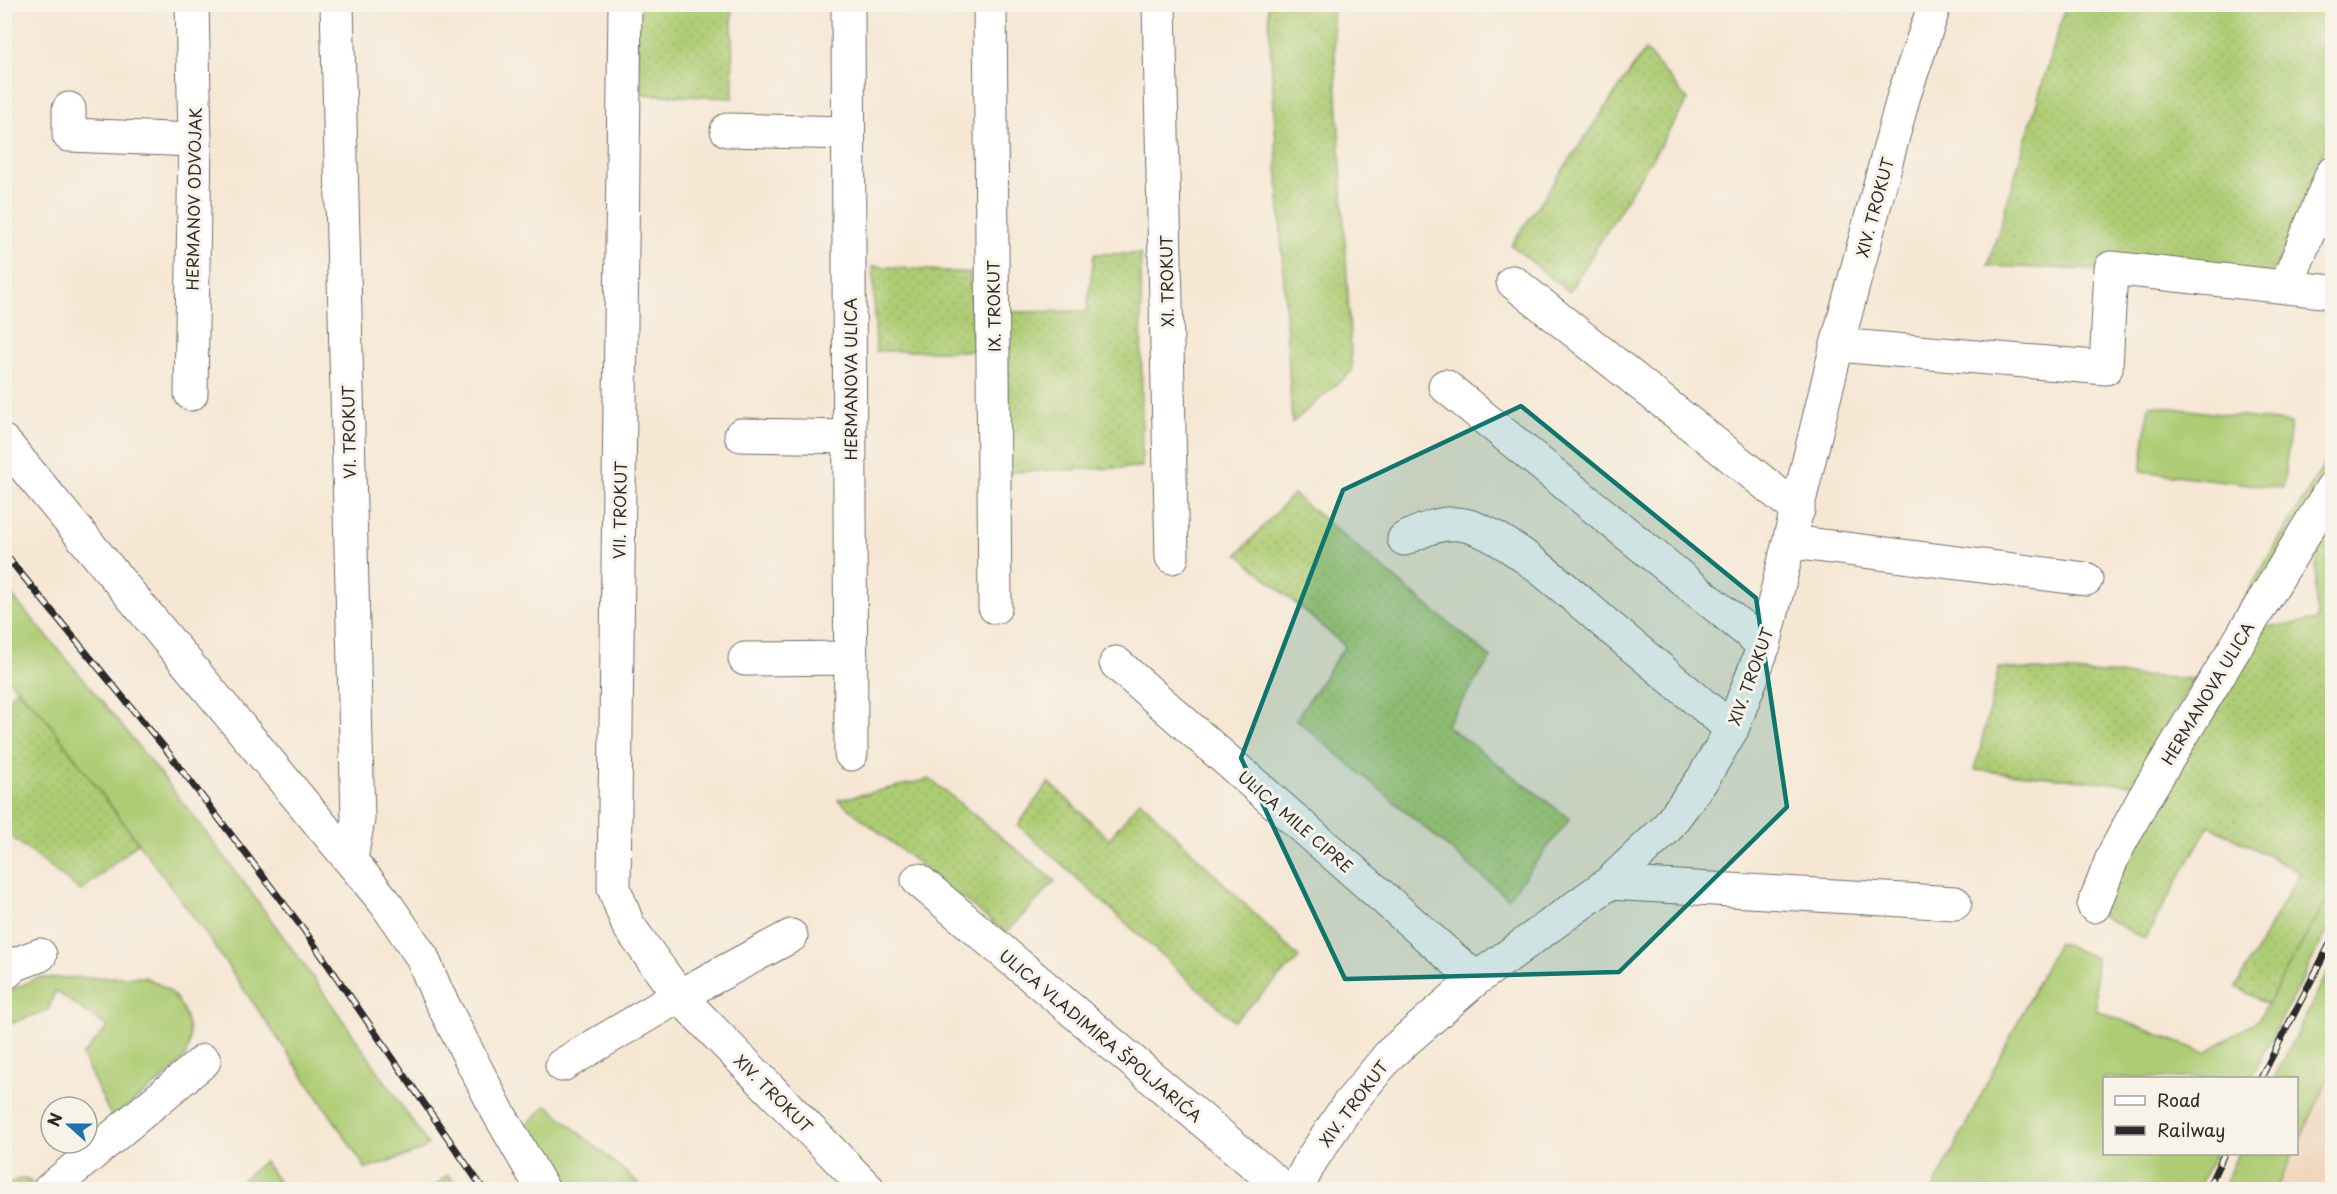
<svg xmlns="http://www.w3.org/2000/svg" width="2337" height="1194" font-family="'Playpen Sans',sans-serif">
	<defs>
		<pattern id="garden-dots" width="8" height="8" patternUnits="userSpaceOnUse" patternTransform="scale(1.5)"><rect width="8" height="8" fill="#adcc73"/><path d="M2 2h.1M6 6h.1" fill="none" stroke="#95af64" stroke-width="1.8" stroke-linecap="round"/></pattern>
	</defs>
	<rect width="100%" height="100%" fill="#f7f3e8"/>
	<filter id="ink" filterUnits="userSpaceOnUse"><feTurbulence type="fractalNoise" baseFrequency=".0167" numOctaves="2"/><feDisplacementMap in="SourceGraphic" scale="12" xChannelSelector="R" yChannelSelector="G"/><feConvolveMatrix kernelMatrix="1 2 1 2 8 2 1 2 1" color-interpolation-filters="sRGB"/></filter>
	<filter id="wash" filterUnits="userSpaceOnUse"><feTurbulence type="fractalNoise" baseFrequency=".008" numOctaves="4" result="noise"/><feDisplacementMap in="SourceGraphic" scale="24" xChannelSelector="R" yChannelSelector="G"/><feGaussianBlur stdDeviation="1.35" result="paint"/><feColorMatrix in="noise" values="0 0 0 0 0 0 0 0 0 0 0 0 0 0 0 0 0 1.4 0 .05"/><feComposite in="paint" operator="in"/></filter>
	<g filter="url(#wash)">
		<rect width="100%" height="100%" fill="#f6e7d4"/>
		<polygon fill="#efd6bc" points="2332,1071 2332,1189 2276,1190 2293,1154 2296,1154 2297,1146"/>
		<g fill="#adcc73" stroke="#6c7c4f" stroke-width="1.5">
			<polygon points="2149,405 2291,423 2283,488 2141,471"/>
			<polygon points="2332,451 2332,472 2261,585 2236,612"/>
			<path d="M4,587C159,761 299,951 428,1145L420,1151L366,1169L331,1116L201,927L43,715L5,676Z"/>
			<polygon points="2332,891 2332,921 2251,1078 2104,1078 2104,1154 2215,1154 2198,1189 1933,1190 2058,942 2096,958 2096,1010 2205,1053 2258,1020"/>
			<polygon points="2332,964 2332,1071 2297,1146 2296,1078 2274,1078"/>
			<path d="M145,977C152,981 163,985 169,991C185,1005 195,1034 186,1054C178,1071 128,1105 112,1118L82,1056L108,1027L55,991L48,1010L12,1023L5,1029V993L37,978Z"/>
			<polygon points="547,1105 645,1189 560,1189 524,1127"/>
			<polygon points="2238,1154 2293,1154 2276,1189 2222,1189"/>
			<polygon points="264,1161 283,1189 232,1189"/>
			<polygon points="448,1175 459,1189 431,1189"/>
			<polygon points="25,1178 32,1182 23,1189 5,1189 5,1184"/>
		</g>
		<g fill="url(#garden-dots)" stroke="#6c7c4f" stroke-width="1.5">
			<polygon points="637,5 732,5 733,98 636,94"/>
			<polygon points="1268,5 1332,5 1352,371 1292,423"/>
			<polygon points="2066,5 2332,5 2332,130 2272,276 1988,266"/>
			<polygon points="1645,50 1688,100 1569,292 1511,245"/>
			<polygon points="1094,254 1141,254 1142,467 1005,472 1010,312 1087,311"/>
			<polygon points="873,266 970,273 973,351 876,351"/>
			<polygon points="1293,494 1491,658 1446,725 1570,819 1508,898 1296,719 1345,646 1238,554"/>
			<path d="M2332,509V891L2267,1004L2236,987L2300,872L2209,825L2145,939L2100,915L2105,891L2259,628L2317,620C2314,580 2314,546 2332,509Z"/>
			<polygon points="1999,668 2193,679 2134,785 1975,770"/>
			<polygon points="16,689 43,715 138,843 81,891 5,832 5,705"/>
			<polygon points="930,779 1055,881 1006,933 838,800"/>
			<polygon points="1049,782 1109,839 1140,800 1299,958 1234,1021 1018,825"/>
		</g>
	</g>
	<g filter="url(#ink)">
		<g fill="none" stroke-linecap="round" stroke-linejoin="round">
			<g stroke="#726d66" stroke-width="35">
				<g id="minor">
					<polyline points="337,4 358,819 351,859"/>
					<polyline points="625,4 614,888 628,925 679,996 869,1190"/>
					<polyline points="848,4 851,754"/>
					<polyline points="990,4 995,607"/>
					<polyline points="1159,4 1172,557"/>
					<polyline points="69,109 69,135 195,140"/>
					<polyline points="727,130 848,133"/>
					<polyline points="1513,282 1798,510"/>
					<polyline points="2286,287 2332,174"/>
					<polyline points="1837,345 2106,368 2111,268 2332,292"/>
					<polyline points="1445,386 1764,645"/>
					<polyline points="191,394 195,140 192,4"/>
					<polyline points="741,435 850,437"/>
					<polyline points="4,442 384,901 422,957 437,993 498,1112 543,1190"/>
					<path d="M1404,539C1423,530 1443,520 1465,525C1508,535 1571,594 1606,624C1648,659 1690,694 1732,729"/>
					<polyline points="1791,542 2086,579"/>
					<polyline points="745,659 851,658"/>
					<polyline points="1116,663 1476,979"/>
					<polyline points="918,880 1285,1190"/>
					<polyline points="1609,883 1955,903"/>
					<polyline points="2094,906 2113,856 2144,798 2332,488"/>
					<polyline points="4,974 16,964 40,955"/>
					<polyline points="562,1065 679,996 791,936"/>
					<polyline points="49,1190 204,1061"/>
					<polyline points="1296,1190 1312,1159 1348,1105 1390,1054 1476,979 1609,883 1665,830 1702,780 1732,729 1764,645 1837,345 1904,95 1935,4"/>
				</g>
			</g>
			<use href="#minor" stroke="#fff" stroke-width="33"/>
			<g stroke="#2b2b2b" stroke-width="7">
				<g id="rail">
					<polyline points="4,553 168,752 304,930 484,1190"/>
					<polyline points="2261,1078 2332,940"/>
					<polyline points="2207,1190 2224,1154"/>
				</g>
			</g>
			<use href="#rail" stroke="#f7f3e8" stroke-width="4.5" stroke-dasharray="14" stroke-linecap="butt"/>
		</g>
	</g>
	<path fill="#0f766e" fill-opacity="0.2" stroke="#0f766e" stroke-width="4.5" stroke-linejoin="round" d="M1521,406L1756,598L1787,807L1619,972L1345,979L1241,758L1343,490Z"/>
	<g text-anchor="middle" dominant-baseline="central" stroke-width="6" stroke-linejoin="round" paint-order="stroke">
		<g font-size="16" fill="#2b2b2b" stroke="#f7f3e8">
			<text transform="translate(193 199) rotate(-89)">HERMANOV ODVOJAK</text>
			<text transform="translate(1874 207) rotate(-75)">XIV. TROKUT</text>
			<text transform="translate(1166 281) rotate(-91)">XI. TROKUT</text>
			<text transform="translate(993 306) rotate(-91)">IX. TROKUT</text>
			<text transform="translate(850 379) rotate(-90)">HERMANOVA ULICA</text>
			<text transform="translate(348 432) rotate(-91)">VI. TROKUT</text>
			<text transform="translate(619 510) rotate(-89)">VII. TROKUT</text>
			<text transform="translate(1750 676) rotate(-70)">XIV. TROKUT</text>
			<text transform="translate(2207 693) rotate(-59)">HERMANOVA ULICA</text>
			<text transform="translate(1296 821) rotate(41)">ULICA MILE CIPRE</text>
			<text transform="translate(1101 1035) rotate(40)">ULICA VLADIMIRA ŠPOLJARIĆA</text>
			<text transform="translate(774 1093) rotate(45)">XIV. TROKUT</text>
			<text transform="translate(1353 1103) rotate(-53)">XIV. TROKUT</text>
		</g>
	</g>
	<rect width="2337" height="1194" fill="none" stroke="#f7f3e8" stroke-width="24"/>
	<rect x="2103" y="1077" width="195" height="78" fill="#f7f3e8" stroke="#a5a39c" stroke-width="1.5"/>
	<rect x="2115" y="1096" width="30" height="9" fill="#ffffff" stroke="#a5a39c" stroke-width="1.5"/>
	<text x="2157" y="1107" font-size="18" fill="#2b2b2b">Road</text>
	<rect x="2115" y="1126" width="30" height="9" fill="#2b2b2b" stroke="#a5a39c" stroke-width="1.5"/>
	<text x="2157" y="1137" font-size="18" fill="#2b2b2b">Railway</text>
	<g transform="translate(69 1125) rotate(291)"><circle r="28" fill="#f7f3e8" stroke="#a5a39c" stroke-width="1.5"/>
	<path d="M0-4.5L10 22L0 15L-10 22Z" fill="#1f6fb2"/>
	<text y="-9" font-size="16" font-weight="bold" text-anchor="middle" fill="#2b2b2b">N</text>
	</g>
</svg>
